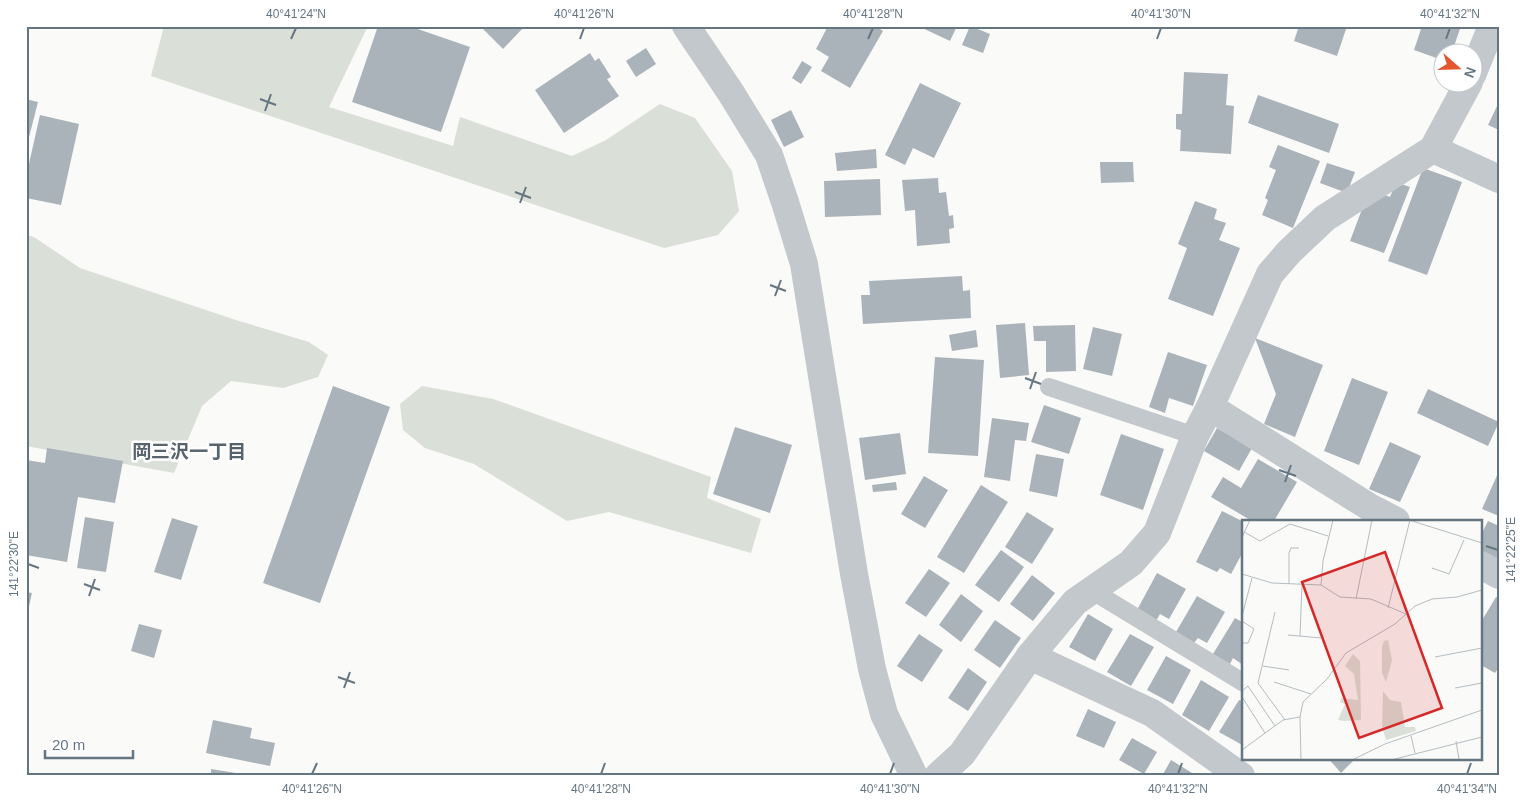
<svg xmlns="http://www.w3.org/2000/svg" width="1525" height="802" font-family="Arial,'Noto Sans JP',sans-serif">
	<rect width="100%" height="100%" fill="#fafaf8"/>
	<g fill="#dadfd7">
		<polygon points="164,26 368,26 329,107 453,146 460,117 572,156 606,140 660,104 695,118 732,171 739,211 718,235 664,248 151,76"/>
		<polygon points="26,235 34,237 80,268 239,321 309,342 328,355 318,377 283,388 231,381 202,406 174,473 26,446"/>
		<polygon points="422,386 493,399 711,477 707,498 761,519 751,553 609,512 567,521 474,464 425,448 403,430 400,404"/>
	</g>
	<g fill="#aab3b9">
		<polygon points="378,26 409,26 470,47 441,132 352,102"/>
		<polygon points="480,26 525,26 503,49"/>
		<polygon points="828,26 875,26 883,31 850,88 821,71 829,57 816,49"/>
		<polygon points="918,26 957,26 950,41"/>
		<polygon points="970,26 990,34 983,53 962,45"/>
		<polygon points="1299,26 1347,26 1337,56 1294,41"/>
		<polygon points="1422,26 1461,26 1452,52 1442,52 1442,60 1414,50"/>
		<polygon points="646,48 656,64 636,77 626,61"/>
		<polygon points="590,53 595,61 599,58 611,77 607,79 619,96 564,133 535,90"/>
		<polygon points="802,61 812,67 801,84 792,78"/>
		<polygon points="1184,72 1228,74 1226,105 1234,106 1231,154 1180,151 1181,130 1176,129 1176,114 1182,114"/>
		<polygon points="920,83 961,103 934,158 913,148 905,165 885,155"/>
		<polygon points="1258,95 1339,124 1329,153 1248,123"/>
		<polygon points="26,99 38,102 27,145 26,145"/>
		<polygon points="1499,102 1499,130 1488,125"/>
		<polygon points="791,110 804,137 784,147 771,120"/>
		<polygon points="40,115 79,124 61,205 26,198 26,177"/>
		<polygon points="1278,145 1320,161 1293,228 1262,215 1268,200 1265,198 1276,170 1269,167"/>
		<polygon points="876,149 877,168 837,171 835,153"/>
		<polygon points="1100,162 1133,162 1134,182 1101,183"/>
		<polygon points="1327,163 1355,172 1347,193 1320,183"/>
		<polygon points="1423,168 1462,182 1427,275 1388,261"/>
		<polygon points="938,178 939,193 946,192 949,216 953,215 954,228 949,229 950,243 917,246 915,210 905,211 902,180"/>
		<polygon points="880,179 881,215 825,217 824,181"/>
		<polygon points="1396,182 1410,187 1384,253 1350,241 1364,204 1380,193 1390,197"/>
		<polygon points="1195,201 1217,209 1214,219 1226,223 1219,240 1240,248 1213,316 1168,299 1187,248 1178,244"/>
		<polygon points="962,276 963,291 970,290 971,318 863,324 861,295 870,295 869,281"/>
		<polygon points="1025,323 1029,375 1000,378 996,325"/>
		<polygon points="1075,325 1076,371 1046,372 1046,341 1034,341 1033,326"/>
		<polygon points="1093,327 1122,334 1112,376 1083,369"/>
		<polygon points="976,330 978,347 952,351 949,335"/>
		<polygon points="1255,338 1323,365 1295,437 1264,424 1276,394"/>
		<polygon points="1168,352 1207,365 1193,406 1169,398 1165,413 1149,407"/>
		<polygon points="935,357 984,360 978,456 928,453"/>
		<polygon points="1352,378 1388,392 1359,465 1324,451"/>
		<polygon points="333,386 390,407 320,603 263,583"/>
		<polygon points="1428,389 1499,422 1488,446 1417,413"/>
		<polygon points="1044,405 1081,418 1069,454 1031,442"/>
		<polygon points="992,418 1029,423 1026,441 1015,440 1010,481 984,477"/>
		<polygon points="735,427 792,445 770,513 713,494"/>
		<polygon points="1217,428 1252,448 1239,471 1204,451"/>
		<polygon points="900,433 906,474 865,480 859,438"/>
		<polygon points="1121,434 1164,449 1143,510 1100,495"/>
		<polygon points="1390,442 1421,456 1400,502 1369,489"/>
		<polygon points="47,448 123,461 115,503 78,497 67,562 26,555 26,460 45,463"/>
		<polygon points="1036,454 1064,459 1057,497 1029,491"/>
		<polygon points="1258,459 1297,482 1274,521 1252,521 1211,497 1223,477 1241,488"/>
		<polygon points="1499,471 1499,516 1482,509"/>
		<polygon points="924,476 948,490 925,528 901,514"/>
		<polygon points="896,482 897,490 873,492 872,485"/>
		<polygon points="981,485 1008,502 964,573 937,557"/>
		<polygon points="1222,511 1244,522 1244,550 1231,574 1220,568 1217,572 1196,562"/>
		<polygon points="1027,512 1054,529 1032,564 1005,547"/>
		<polygon points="85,517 114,522 106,572 77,568"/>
		<polygon points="172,518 198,526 181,580 154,572"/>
		<polygon points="1488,521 1499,526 1499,561 1481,553 1481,535"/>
		<polygon points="1001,550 1024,567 999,602 975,585"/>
		<polygon points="929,569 950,583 926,617 905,603"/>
		<polygon points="1157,573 1186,589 1169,619 1160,614 1156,621 1137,610"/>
		<polygon points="1032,575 1055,593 1033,621 1010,604"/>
		<polygon points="26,592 32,593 27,615 26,615"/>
		<polygon points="961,594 983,611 961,642 939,625"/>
		<polygon points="1197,596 1225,612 1207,643 1198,638 1194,643 1176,632"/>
		<polygon points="1496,597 1499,598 1499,667 1495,673 1481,665 1481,622"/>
		<polygon points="1088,614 1113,629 1095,661 1069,647"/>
		<polygon points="1235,618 1244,623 1243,665 1233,658 1230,664 1213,654"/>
		<polygon points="995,620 1021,638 1000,668 974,650"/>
		<polygon points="139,624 162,630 154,658 131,651"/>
		<polygon points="919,634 943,650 922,682 897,666"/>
		<polygon points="1130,634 1154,647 1131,686 1107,672"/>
		<polygon points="1166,656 1191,670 1173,704 1147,690"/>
		<polygon points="968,668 987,682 968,711 948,698"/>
		<polygon points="1201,680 1229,697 1209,731 1182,715"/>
		<polygon points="1239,700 1244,702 1244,746 1219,732"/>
		<polygon points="1088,709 1116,722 1104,748 1076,736"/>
		<polygon points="213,720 252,728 250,738 275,743 270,766 206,753"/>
		<polygon points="1132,738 1157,752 1144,774 1119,760"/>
		<polygon points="1328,758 1356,758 1341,773"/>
		<polygon points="1171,760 1197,776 1162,776"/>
		<polygon points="211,769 248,775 248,776 211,776"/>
	</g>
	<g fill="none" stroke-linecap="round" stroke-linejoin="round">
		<g stroke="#c3c8cc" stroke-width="18">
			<polyline points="1049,387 1195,436"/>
			<polyline points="1091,590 1244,683"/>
		</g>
		<g stroke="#c3c8cc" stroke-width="28">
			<polyline points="686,26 731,93 769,155 785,202 804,264 854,574 872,669 884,714 914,776"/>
			<polyline points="1472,75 1492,26"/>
			<polyline points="1433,149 1499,179"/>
			<polyline points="1210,407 1371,508 1396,521"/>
			<polyline points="1481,565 1499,575"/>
			<polyline points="1030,656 1152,713 1241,776"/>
			<polyline points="938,776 962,754 1030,656 1075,602 1131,563 1157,533 1195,436 1210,407 1270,274 1289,252 1325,218 1433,149 1469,82"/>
		</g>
	</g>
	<path fill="none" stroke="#657683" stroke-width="2" d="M291,39L296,28M580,39L584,28M868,39L873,28M1157,39L1161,28M1446,39L1450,28M260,99L276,105M265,111L271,94M515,192L531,198M520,203L526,187M770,285L786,291M775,296L781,280M1025,378L1041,384M1030,389L1036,372M1279,470L1296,476M1285,482L1291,465M1486,546L1498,550M28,564L39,568M84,584L100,590M89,596L95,579M338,677L355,683M344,688L350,672M312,774L317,763M601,774L605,763M890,774L894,763M1178,774L1182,763M1467,774L1471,763"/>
	<g text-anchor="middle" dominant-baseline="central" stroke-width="5" stroke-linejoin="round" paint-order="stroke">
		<g font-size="19" font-weight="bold" fill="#57646e" stroke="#fff">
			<text x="189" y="451">岡三沢一丁目</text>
		</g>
	</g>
	<g transform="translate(1242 520)">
		<rect width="240" height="240" fill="#fafaf8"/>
		<path d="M146,120L150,140L144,162L140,153V127L142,121ZM111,134L118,141L119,200L102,201L96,200L103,184L98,182L99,178L116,180L112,154L103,146ZM141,171L148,180L159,182L163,207H173L174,211L144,220L140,206Z" fill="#dadfd7"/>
		<path fill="none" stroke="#b5bdc2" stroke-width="1" d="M167,0L240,23M2,12L18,21L48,4L86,16M0,17L8,0M190,48L207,54L222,20M0,54L30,63L79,65L98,77L129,79L164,94M47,64V33L49,28H57M79,65L81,41L91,0M114,79L130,0M146,88L168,0M33,92L16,163L43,200M0,96L10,58M0,101L12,109L6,123H0M46,115L79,118M58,116L60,64M193,137L240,128M21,146L47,150M32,162L69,174M213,168L240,163M0,171L6,166L33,206M0,177L23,213M58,197L59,240M169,216L173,233M214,221L217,239L214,240M0,230L41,200L58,197L61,182L85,159L104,133L153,104L173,86L190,79L215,77L240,70M110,240L143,224L240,190M149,240L240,217"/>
		<path fill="#d62828" fill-opacity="0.15" stroke="#d62828" stroke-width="2.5" d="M143,32L200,188L117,218L60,62Z"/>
		<rect width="240" height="240" fill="none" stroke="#657683" stroke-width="2.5"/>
	</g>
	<rect width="1525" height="802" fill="none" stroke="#ffffff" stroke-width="55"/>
	<g transform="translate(1458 68) rotate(110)"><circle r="24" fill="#ffffff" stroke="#c1c8cd"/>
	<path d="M0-4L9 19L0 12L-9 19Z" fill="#e4572e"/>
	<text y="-8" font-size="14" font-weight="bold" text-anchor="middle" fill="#657683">N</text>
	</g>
	<path d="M45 750v8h88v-8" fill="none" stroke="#657683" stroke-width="2.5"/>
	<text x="52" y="750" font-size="15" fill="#657683" stroke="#ffffff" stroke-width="4" paint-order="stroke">20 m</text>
	<rect x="28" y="28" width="1470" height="746" fill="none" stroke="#657683" stroke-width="2"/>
	<g font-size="12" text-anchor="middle" fill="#657683">
		<text x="296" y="18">40°41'24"N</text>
		<text x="584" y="18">40°41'26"N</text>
		<text x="873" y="18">40°41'28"N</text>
		<text x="1161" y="18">40°41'30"N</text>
		<text x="1450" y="18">40°41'32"N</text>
		<text transform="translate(1511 550) rotate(-90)" y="4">141°22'25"E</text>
		<text transform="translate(14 564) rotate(-90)" y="4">141°22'30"E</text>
		<text x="312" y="793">40°41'26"N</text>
		<text x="601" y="793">40°41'28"N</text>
		<text x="890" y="793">40°41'30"N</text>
		<text x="1178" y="793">40°41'32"N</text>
		<text x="1467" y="793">40°41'34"N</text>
	</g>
</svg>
